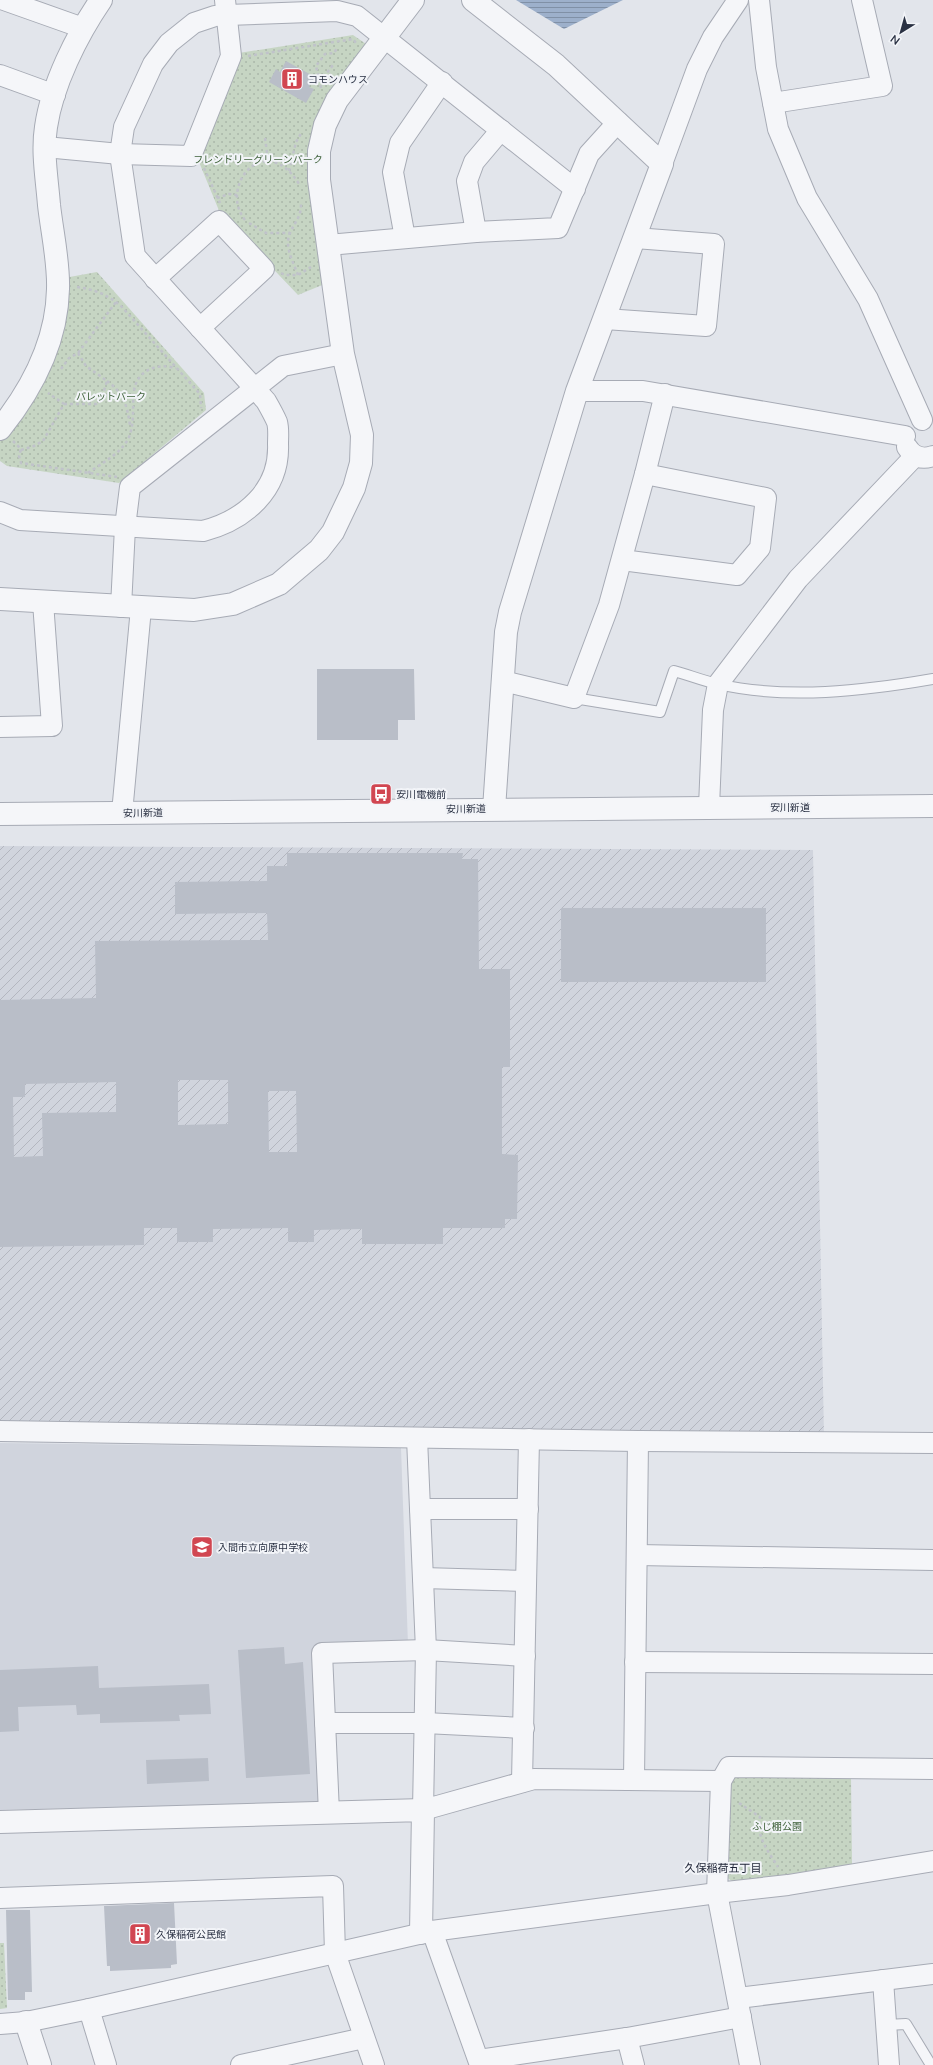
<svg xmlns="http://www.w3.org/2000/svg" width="933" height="2065" font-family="Mulish,'Noto Sans JP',sans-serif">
	<defs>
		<pattern id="industrial-furrows" width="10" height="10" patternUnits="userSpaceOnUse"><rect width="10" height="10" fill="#d0d4dd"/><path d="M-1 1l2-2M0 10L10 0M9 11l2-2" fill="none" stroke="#b3b6bf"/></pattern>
		<pattern id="park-dots" width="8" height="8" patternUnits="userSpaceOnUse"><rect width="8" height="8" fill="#c6d5c3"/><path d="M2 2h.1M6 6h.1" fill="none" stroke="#aab7a9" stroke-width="1.8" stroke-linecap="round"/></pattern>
		<pattern id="water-rules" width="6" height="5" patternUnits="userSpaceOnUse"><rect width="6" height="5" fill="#9db0cb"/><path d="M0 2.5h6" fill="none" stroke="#8090a6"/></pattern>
	</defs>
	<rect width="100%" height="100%" fill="#e2e5eb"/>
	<polygon fill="#d0d4dd" points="0,1443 401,1448 408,1645 318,1648 324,1802 0,1810"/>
	<polygon fill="url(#industrial-furrows)" points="0,846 813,850 824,1437 0,1424"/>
	<g fill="url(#park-dots)">
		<polygon points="353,35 369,46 322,113 327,283 298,295 220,213 199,162 239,53"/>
		<polygon points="97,272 204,393 206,410 119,483 7,466 0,461 0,438 64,278"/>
		<polygon points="732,1775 851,1777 852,1864 735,1883 726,1877 727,1783"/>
		<polygon points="0,1943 4,1943 7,2008 0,2009"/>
	</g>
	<polygon fill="url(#water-rules)" points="516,0 623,0 564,29"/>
	<g fill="#b9bec8" fill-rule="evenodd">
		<polygon points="286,61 315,77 309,87 314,89 306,103 269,82 276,69 280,72"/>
		<polygon points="317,669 414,669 415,720 398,720 398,740 317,740"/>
		<path d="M287,853H463L462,859H478L479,969H510V1067H502V1154L518,1155L517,1219H505V1228H443V1244H362V1229L314,1230V1242H288V1228L213,1229V1242H177V1228H144V1245L0,1247V1000L96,998L95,941L268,940L267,913L175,914V882L267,881V866H287ZM178,1080H228V1124L178,1125ZM116,1082V1112L42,1113L43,1156L14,1157L13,1097H25V1084ZM268,1091H296L297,1152H269Z"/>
		<rect x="561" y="908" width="205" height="74"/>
		<polygon points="284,1647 285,1664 303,1662 310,1774 246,1778 238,1650"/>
		<polygon points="98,1666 99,1688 209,1684 211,1714 179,1715 180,1721 100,1723 100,1714 77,1715 76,1705 18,1707 19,1731 0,1732 0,1670"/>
		<polygon points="208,1758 209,1781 147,1784 146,1760"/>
		<polygon points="174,1903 177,1964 171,1965 171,1968 110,1971 110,1966 107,1966 104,1906"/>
		<polygon points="6,1910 30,1910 32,1992 25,1992 25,2000 8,2000"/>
	</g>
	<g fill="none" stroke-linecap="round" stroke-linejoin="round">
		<g stroke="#a7abb5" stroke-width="12">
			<g id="service">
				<path d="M574,698L660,712L674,671C689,675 703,681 718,684C787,700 864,691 933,679"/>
				<polyline points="886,2025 906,2024 931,2065"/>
			</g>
		</g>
		<g stroke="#a7abb5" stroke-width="22">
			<g id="minor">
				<polyline points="4,0 83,28"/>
				<polyline points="759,0 766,67 778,129 807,198 868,299 922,420"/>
				<polyline points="0,75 55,95"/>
				<polyline points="773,103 882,86 862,0"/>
				<polyline points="45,147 120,154 191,156 231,56 225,0"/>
				<polyline points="662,164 697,69 713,37 738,0"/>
				<polyline points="476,232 467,181 474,162 501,130"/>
				<polyline points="405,238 393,172 400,143 442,82"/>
				<polyline points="328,245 476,232 558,228 589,154 618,122"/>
				<polyline points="155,279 219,221 264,269 200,328"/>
				<polyline points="605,319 706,326 714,244 635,238"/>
				<polyline points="577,391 643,391 905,436"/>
				<path d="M907,447C913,457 922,460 933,456"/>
				<path d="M0,512L20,520L203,531C245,520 280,490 278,444C278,437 279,429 277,422C274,415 270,408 266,401L135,256L120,154L124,127L153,64L169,43L194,23L215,16L227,15L337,11L357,16L575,189"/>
				<polyline points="622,560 737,575 760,548 766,498 645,474"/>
				<polyline points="121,607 125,527 130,487 283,366 343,354"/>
				<polyline points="503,681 574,698 609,605 645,474 665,394"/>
				<polyline points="0,727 52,726 43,602"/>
				<polyline points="709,807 713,710 718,684 798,579 915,456"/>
				<polyline points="122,813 141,608"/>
				<polyline points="0,1431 638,1441 933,1443"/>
				<polyline points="417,1438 426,1650 423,1810 534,1779 721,1781"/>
				<polyline points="420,1509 528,1509"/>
				<polyline points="637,1555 933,1560"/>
				<polyline points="423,1578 526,1581"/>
				<polyline points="635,1662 933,1664"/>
				<polyline points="325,1723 425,1723 524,1728"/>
				<polyline points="933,1769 729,1767 721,1781 717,1893 788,1885 933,1861"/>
				<polyline points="634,1780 638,1441"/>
				<polyline points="522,1782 529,1439"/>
				<polyline points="329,1813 322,1653 426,1650 525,1656"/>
				<polyline points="0,1898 333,1886 335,1953 374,2065"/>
				<polyline points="432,1931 480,2065"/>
				<polyline points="883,1980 889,2065"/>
				<polyline points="738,1998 933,1974"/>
				<polyline points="89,2009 106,2065"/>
				<polyline points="0,2024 26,2022 89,2009 432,1931 717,1893 750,2065"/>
				<polyline points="627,2038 634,2065"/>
				<polyline points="479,2060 627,2038 741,2017"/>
				<polyline points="241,2065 364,2038"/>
			</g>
		</g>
		<g stroke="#a7abb5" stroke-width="24">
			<g id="tertiary">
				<polyline points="473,0 556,65 662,164 577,391 510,612 506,632 494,809"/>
				<path d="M0,429C32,389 57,341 58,289C59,262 52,232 49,205C47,179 42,152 46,127C52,85 77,35 101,0"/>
				<polyline points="0,599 194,610 233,604 279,584 319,550 333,532 354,488 361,463 362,435 343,354 319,180 319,151 325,125 337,100 413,0"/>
				<polyline points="0,814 933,806"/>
				<polyline points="0,1822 423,1810 421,1933"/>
				<polyline points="26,2022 40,2065"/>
			</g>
		</g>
		<g stroke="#c0c3ca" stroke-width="2.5" stroke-dasharray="3 3" stroke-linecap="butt">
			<polyline points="248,56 353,39 356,43"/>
			<polyline points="320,82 333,65"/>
			<polyline points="321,88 316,66 325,54 334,53 337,48"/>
			<polyline points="265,138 268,160"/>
			<polyline points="204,168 220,203"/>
			<polyline points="289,171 296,142 302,132"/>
			<polyline points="217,198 229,194 237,195"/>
			<path d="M245,220C218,186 265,129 299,184"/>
			<polyline points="249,223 266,233 290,233"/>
			<polyline points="281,273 285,275 298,275 311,267"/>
			<path d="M298,275C293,262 284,246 290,233C295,221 301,218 301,204"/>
			<path d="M77,287C94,289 108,295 121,306L200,394L201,408"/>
			<polyline points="61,369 69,358 78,353 116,302"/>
			<path d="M107,381C124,393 127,406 130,425"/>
			<polyline points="64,404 96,404 102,397 107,381 86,366 78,353"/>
			<polyline points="13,441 21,449 19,456 21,463 117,477"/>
			<polyline points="21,450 34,446 43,441 64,404 48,393"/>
			<path d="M88,473C102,463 122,453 129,437C135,422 132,406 134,391C137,369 158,363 176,368"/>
			<path d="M739,1803L760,1817C756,1837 768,1851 778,1867"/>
		</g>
		<use href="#service" stroke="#f5f6f9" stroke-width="10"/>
		<use href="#minor" stroke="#f5f6f9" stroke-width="20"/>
		<use href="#tertiary" stroke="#f5f6f9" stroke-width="22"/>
	</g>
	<defs>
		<g id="building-square" transform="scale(1.15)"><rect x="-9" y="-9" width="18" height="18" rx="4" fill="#d14651" stroke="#f2f4f8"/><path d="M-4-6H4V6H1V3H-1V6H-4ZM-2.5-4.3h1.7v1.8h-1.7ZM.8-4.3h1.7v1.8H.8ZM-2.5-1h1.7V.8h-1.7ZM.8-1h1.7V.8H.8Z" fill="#fff"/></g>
		<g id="bus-square" transform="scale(1.15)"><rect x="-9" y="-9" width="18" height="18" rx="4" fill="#d14651" stroke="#f2f4f8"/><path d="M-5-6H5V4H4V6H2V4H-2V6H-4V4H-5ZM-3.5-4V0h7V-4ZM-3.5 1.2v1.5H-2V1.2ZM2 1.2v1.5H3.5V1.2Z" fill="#fff"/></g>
		<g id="school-square" transform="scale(1.15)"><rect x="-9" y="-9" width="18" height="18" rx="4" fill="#d14651" stroke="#f2f4f8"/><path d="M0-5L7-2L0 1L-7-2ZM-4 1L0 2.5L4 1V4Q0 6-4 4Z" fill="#fff"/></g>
	</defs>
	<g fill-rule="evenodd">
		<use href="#building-square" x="292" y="79"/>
		<use href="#bus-square" x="381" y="794"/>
		<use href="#school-square" x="202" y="1547"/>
		<use href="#building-square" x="140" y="1934"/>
	</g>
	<g text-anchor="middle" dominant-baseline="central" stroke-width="4" stroke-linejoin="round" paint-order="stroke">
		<g font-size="10" fill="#2a3143" stroke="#f2f4f8" text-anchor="start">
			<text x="308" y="79">コモンハウス</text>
			<text x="396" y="794">安川電機前</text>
			<text x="218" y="1547">入間市立向原中学校</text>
			<text x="156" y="1934">久保稲荷公民館</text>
		</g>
		<g font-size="10" fill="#3c5f37" stroke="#f2f4f8">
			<text x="258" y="159">フレンドリーグリーンパーク</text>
			<text x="111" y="396">パレットパーク</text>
			<text x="777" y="1826">ふじ棚公園</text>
		</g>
		<g font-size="10" fill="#2a3143" stroke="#f2f4f8">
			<text x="790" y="807">安川新道</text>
			<text transform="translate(466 809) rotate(-1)">安川新道</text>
			<text transform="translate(143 813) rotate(-1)">安川新道</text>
		</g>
		<g font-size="11" fill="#1c2234" stroke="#f2f4f8">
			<text x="723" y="1868">久保稲荷五丁目</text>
		</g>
	</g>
	<g transform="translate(901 32) rotate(217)" stroke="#f2f4f8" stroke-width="3" paint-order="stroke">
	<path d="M0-3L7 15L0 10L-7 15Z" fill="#2a3143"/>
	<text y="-6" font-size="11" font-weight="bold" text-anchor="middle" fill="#2a3143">N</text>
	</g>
</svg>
